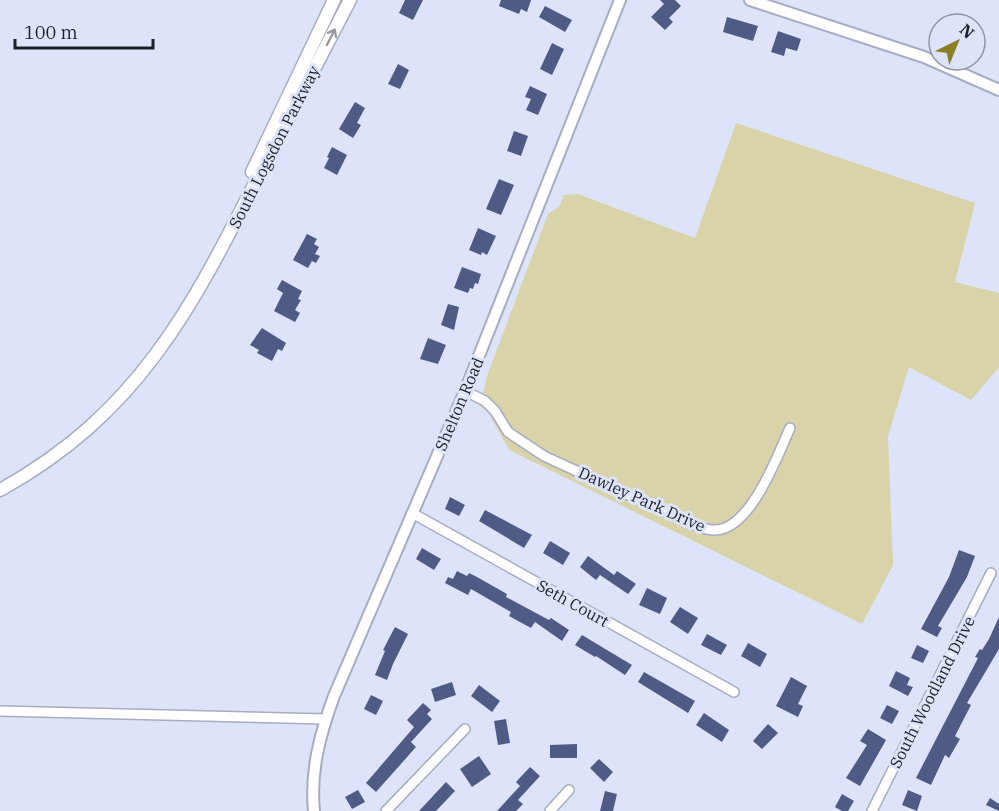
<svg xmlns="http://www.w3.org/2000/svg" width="999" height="811" font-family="'IBM Plex Serif',serif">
	<rect width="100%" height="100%" fill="#dde4fa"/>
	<polygon fill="#d8d3a9" points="736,123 975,203 955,282 999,293 999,367 971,400 909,367 888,436 893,565 862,624 509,450 488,412 480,406 487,376 548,214 559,207 564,195 578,194 695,238"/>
	<g fill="#4f5b85">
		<polygon points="405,0 423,0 413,20 399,13"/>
		<polygon points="501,0 531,0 527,12 521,9 519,14 499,6"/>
		<polygon points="660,0 675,0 681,6 669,18 673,22 665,30 651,17 664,4"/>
		<polygon points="545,6 572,20 565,32 539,17"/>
		<polygon points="727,17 758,26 753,41 723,32"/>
		<polygon points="778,31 801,39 797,51 786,48 784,56 771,52"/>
		<polygon points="552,43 564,49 552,75 540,69"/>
		<polygon points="398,64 409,70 400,89 388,84"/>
		<polygon points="530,86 547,94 538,115 526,110 531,99 525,97"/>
		<polygon points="355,102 365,108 357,123 361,125 353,138 339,129"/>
		<polygon points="514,131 528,136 521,156 507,151"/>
		<polygon points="332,147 347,155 337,175 324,168 329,158 327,157"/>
		<polygon points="499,179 514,185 501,215 486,209"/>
		<polygon points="478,228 496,236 487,255 482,252 481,255 469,250"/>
		<polygon points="307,234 317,239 314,244 319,247 315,254 320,256 316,263 312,261 308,268 293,260"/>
		<polygon points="462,267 481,274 478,284 475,283 473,289 470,288 468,293 454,288"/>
		<polygon points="282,280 302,291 298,299 301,300 295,310 300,313 295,322 274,311 283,293 277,289"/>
		<polygon points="448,304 459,307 454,330 441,325"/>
		<polygon points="262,328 286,343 282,351 278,349 272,361 257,353 259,350 250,345"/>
		<polygon points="428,338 446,345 438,364 420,359"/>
		<polygon points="450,497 465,505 459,516 445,509"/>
		<polygon points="485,510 532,535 524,548 479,521"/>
		<polygon points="550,541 570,553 563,565 543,553"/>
		<polygon points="422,548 441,559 434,570 416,559"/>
		<polygon points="959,550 975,556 967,577 938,626 942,628 937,637 921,629 949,577"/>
		<polygon points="588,556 614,575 617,571 636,584 628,594 600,575 596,580 580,567"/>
		<polygon points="457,571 467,576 469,573 477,577 507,594 506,597 549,620 551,618 569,630 562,641 535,622 531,628 509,616 511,612 471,589 468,595 445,583 448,577 453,579"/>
		<polygon points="647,588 667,598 660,614 639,605"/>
		<polygon points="680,607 698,618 688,634 670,622"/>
		<polygon points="999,617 999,649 967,703 971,705 955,736 960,739 949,758 945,755 931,785 916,778 978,658 975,657 980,649 982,650 989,639"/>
		<polygon points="395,627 408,634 393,664 387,680 375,675 385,651 383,650"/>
		<polygon points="707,634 727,645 721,655 701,645"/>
		<polygon points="582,635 632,665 625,675 596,656 595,657 575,645"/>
		<polygon points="748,643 767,654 760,667 741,656"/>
		<polygon points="917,645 929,651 923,663 911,658"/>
		<polygon points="896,671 910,678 907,685 913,687 908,696 889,686"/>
		<polygon points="644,672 695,701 688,713 638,682"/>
		<polygon points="791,677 807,686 798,704 803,706 798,717 776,706"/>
		<polygon points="452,682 456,695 435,702 431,689"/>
		<polygon points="479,685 500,701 492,712 471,696"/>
		<polygon points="371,695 383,701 376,715 364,709"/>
		<polygon points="423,703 431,710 427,714 432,719 411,742 416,747 376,792 366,783 414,727 407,720"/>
		<polygon points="887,705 899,711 892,724 880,718"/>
		<polygon points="704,713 729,730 722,742 696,725"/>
		<polygon points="506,719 510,743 498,745 494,721"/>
		<polygon points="768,724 778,733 762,749 753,741"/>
		<polygon points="868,729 886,740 860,786 846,778 867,745 860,741"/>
		<polygon points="577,744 577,758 550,758 550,745"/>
		<polygon points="479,756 491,774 472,787 460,769"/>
		<polygon points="599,759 613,772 604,782 590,768"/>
		<polygon points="530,767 540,776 518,800 523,804 516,811 497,811 520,786 516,782"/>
		<polygon points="446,782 455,791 436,811 419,811"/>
		<polygon points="358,790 365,802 352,809 345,797"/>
		<polygon points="908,790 922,796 917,811 902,805"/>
		<polygon points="605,791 617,794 613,811 600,811"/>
		<polygon points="842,794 854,801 848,811 842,811 835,807"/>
		<polygon points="990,798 999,804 999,811 986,805"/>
	</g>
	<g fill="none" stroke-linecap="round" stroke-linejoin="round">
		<g stroke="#a6adc2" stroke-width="12">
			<g id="minor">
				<path d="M465,391L485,401L495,411L508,432L544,456L689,523C698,526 706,531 716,530C751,528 777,457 790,428"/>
				<polyline points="412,513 734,692"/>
				<polyline points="0,711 326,719"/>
				<polyline points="386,811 465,729"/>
				<polyline points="550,811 569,790"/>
				<polyline points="872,811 991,573"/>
			</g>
		</g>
		<g stroke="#a6adc2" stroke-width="14">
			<g id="tertiary">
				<polyline points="750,0 924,57 999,90"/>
				<path d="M314,811C310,771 320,734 334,696L465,391L620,0"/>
			</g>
		</g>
		<g stroke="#a6adc2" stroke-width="15">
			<g id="secondary">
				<polyline points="252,172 334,0"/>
				<path d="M0,490C138,414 192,308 260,173C290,115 320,58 350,0"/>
			</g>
		</g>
		<use href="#minor" stroke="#fff" stroke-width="9"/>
		<use href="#tertiary" stroke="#fff" stroke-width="10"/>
		<use href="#secondary" stroke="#fff" stroke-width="12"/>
	</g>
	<defs><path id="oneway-shaft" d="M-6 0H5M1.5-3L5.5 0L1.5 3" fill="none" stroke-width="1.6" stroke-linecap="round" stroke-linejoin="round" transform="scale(1.5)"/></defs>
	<use stroke="#999b9e" href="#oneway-shaft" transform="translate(331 37) rotate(-63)"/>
	<g text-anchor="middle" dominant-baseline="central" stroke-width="6" stroke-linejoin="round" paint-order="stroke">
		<g font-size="16" fill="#1d2028" stroke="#dde4fa">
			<text transform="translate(274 147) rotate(-63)">South Logsdon Parkway</text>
			<text transform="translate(459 404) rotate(-67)">Shelton Road</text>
			<text transform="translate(642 499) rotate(24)">Dawley Park Drive</text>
			<text transform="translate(573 603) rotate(29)">Seth Court</text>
			<text transform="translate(932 692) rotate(-63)">South Woodland Drive</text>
		</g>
	</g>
	<g transform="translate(957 42) rotate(43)"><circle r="28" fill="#dde4fa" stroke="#9096a6" stroke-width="1.5"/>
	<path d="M0-4.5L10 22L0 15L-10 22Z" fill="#8b8026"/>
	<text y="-9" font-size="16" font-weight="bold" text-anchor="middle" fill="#1d2028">N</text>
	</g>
	<path d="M15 39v9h138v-9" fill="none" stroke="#1d2028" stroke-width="3"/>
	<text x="24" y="39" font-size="18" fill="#1d2028" stroke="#dde4fa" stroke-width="4.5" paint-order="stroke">100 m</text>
</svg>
